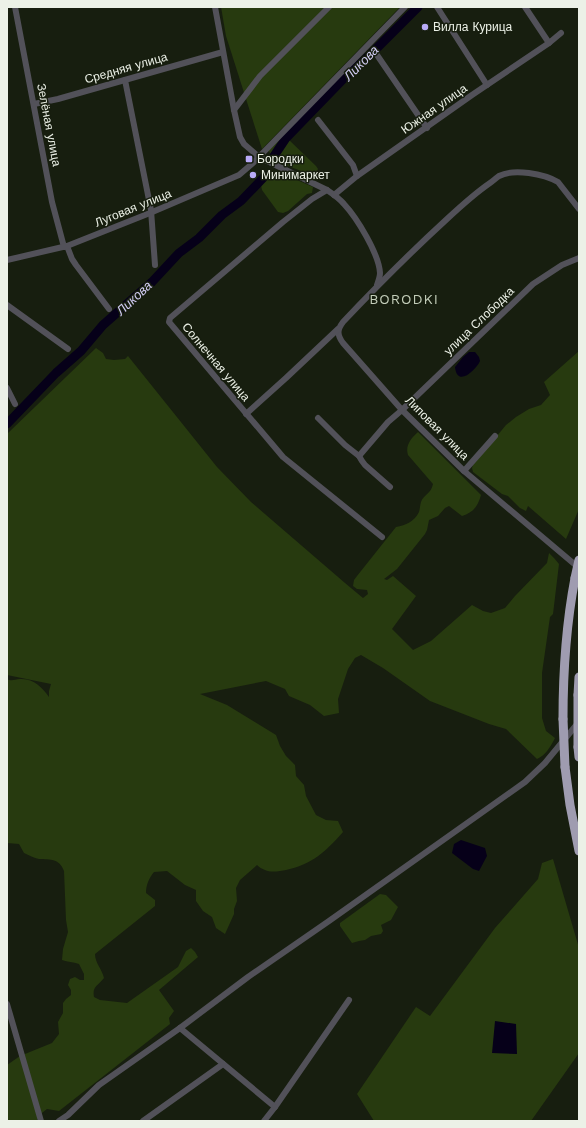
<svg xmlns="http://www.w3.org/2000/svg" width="586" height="1128" font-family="'Work Sans',sans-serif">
	<rect width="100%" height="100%" fill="#171e0f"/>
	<g fill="#273a0f">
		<polygon points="221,7 400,7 262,149 226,36"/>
		<path d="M304,119L306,121L305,123L291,136L289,140L316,166L318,169L317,171L311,174C298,170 275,163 268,150L296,123L300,120Z"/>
		<polygon points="276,173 281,173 313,187 312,193 307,194 288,211 283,213 278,212 262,190 261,185 263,180 267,178 271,174"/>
		<path d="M96,348L103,353L106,359L114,360L125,359L128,356L217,467L251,502L345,583L363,598L368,594L367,590L357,589L353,586L354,580L357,576L396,527C406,525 414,522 419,512C420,509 420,505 421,502C424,494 431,494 433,484L408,455C405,446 411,438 418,432L481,495C478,506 474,512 462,516L449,506L445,508L438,516L429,520L427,530L425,534L397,569L384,579L387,580L393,576L416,596L392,629L413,650L431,641L472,605L483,611L491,613L505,608L515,596L547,563L549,553L554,558L559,564L553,614L550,617L542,673V718L546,731L555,738C551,746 546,755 537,759L506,729L489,724L430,701L383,668L361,655L355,658L348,669L338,699L339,713L324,716L310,705L289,696L285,689L266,681L200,694L227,705L276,735L280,746L286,756L295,765L296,776L304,785L306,796L316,815L326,820L338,821L343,832C325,852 313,864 286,870C280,871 271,873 265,870C262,869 259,867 257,865L240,880L236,888L237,901L234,909V914L225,934L216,928L212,917L203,911L196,901V890L185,885L167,871L154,872C149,878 146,885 146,893L155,900V906L95,954C95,963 102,969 104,978C98,986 92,986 94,997L100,1000L127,1003L178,967L186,951L191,948L195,952L198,957L159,990L174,1011L169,1018L170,1024L59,1111L47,1109L38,1116L37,1121H7V1065L20,1056L52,1043L59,1034L58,1022L63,1013V1003L66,999L71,995V990L68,985L70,979L75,977L80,980H84V974L79,964C73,962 68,962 62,960L63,949L68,932L66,920L64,871C59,858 51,860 39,859C34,858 29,855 24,853L19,844L7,843V679C12,682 15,679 20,679C33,678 42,687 49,697V691L51,684L7,675V434Z"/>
		<polygon points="579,351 579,509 566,539 528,506 526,511 520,508 508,496 502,494 473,472 472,468 473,465 506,425 516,417 529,409 541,405 550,395 544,382"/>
		<polygon points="553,859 579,948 579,1053 531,1121 374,1121 357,1094 416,1007 430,1016 495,928 538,879 542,863"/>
		<polygon points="380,894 386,895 398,907 391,920 381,925 383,931 381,934 371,936 365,940 359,941 352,943 340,926 340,923"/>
	</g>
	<g fill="#060019">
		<path d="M469,352H475L479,357L480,361C476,370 457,388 455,367L463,357Z"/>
		<polygon points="461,840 485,848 487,856 479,871 473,869 452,853 454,844"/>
		<polygon points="495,1021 516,1024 517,1054 492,1053"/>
	</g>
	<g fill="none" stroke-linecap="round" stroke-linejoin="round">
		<g stroke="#060019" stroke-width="9">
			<polyline points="274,156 286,138 347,75 367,58 418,7"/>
			<polyline points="7,424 56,373 81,351 103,325 152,282 179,253 199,238 222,215 241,201 265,176"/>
		</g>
		<g stroke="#525159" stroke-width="6">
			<polyline points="15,7 52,202 64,247"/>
			<path d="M215,7L234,110L240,137L244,144L259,157L327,190C333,194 339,198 344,204C357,218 379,254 380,273C380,277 378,282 377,285"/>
			<polyline points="437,7 487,85"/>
			<polyline points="525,7 549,43"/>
			<polyline points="377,55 427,128"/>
			<polyline points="125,80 151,210 155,265"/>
			<polyline points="34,104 58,99 223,52"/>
			<polyline points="234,110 260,76 329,7"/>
			<polyline points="318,120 353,165 357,176"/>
			<polyline points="327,190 312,199 283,222 170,318 169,322 283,457 382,537"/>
			<polyline points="334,195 357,176 472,95 549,43 561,33"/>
			<path d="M579,209L558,182C544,174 514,168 499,176C496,178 493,181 490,183C474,194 461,206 447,219C411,252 377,286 343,322C337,330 337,335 343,343L402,410L464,471L579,568"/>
			<polyline points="67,246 72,259 76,265 109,309"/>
			<polyline points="7,260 67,246 150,213 239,175 253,163 405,7"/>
			<polyline points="7,305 68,349"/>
			<polyline points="7,388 15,404"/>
			<polyline points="246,414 286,378 338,329"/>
			<polyline points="318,418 345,445 359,456 362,461 365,465 390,487"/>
			<polyline points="359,456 388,422 402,410 533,284 562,265 579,258"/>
			<polyline points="464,471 495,436"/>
			<polyline points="7,1004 41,1121"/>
			<polyline points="180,1028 275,1107 349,1000"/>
			<polyline points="59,1121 68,1115 99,1085 180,1028 248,977 329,921 525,782 545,763 578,723"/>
			<polyline points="143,1121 223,1064"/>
			<polyline points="264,1121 275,1107"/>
		</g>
		<g stroke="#9f9cb0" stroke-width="9">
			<polyline points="578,695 579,677"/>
			<path d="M563,719C563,672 566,625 575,578"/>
			<polyline points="578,747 579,757"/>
			<polyline points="565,767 570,805 579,851"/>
		</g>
		<g stroke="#9f9cb0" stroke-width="9">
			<polyline points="575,578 579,560"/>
			<polyline points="563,719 565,767"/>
			<polyline points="578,747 578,695"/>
		</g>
	</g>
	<g fill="#b9abf7" stroke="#171e0f" stroke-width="1.5">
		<circle cx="425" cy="27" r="4"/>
		<rect x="245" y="155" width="8" height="8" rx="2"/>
		<circle cx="253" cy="175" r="4"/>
	</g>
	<g text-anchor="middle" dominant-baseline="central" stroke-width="3" stroke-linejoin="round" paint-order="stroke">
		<g font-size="12" fill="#ecf1e7" stroke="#171e0f" text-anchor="start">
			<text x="433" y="27">Вилла Курица</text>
			<text x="257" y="159">Бородки</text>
			<text x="261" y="175">Минимаркет</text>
		</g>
		<g font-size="12" fill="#ecf1e7" stroke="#171e0f">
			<text transform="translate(126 68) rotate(-16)">Средняя улица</text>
			<text transform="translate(434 109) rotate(-35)">Южная улица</text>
			<text transform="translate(49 125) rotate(79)">Зелёная улица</text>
			<text transform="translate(133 208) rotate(-22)">Луговая улица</text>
			<text transform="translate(479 321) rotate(-44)">улица Слободка</text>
			<text transform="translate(216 362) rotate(50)">Солнечная улица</text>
			<text transform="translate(437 428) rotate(45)">Липовая улица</text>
		</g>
		<g font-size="13" font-style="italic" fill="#d2ccf4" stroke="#171e0f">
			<text transform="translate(361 63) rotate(-45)">Ликова</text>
			<text transform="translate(134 298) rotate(-43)">Ликова</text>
		</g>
		<g font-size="14" letter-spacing="1" fill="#c3cdb9" stroke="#171e0f">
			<text x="404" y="299">BORODKI</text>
		</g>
	</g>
	<rect width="586" height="1128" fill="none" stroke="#ecf1e7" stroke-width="16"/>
</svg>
